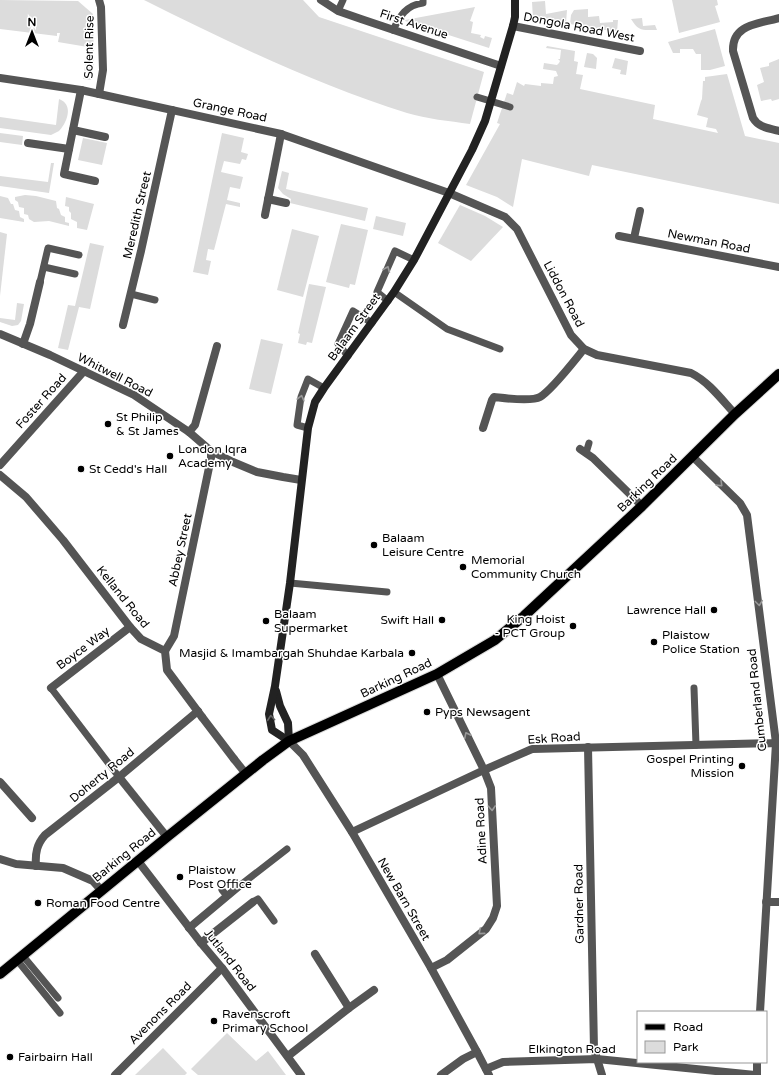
<svg xmlns="http://www.w3.org/2000/svg" width="779" height="1075" font-family="'Varela Round',sans-serif">
	<rect width="100%" height="100%" fill="#fff"/>
	<g fill="#dcdcdc">
		<polygon points="0,0 78,1 93,14 94,63 91,80 83,79 88,47 58,42 60,33 57,33 57,36 0,29"/>
		<path d="M144,0H303L319,17L484,72L470,124C449,121 427,119 407,113C317,85 228,42 144,0Z"/>
		<polygon points="672,0 717,0 718,5 715,6 720,22 679,33"/>
		<polygon points="545,1 546,14 567,10 566,23 533,19 532,2"/>
		<polygon points="475,7 470,21 473,22 471,33 481,35 480,37 484,39 485,36 492,38 489,48 405,21 405,20"/>
		<polygon points="588,9 588,17 599,16 600,23 613,22 613,20 618,20 617,32 570,24 571,15 574,10"/>
		<path d="M642,18L643,26L655,25L657,30C643,30 639,32 631,19Z"/>
		<polygon points="715,29 725,66 710,70 701,70 701,54 696,54 693,49 680,49 680,53 673,53 668,42"/>
		<polygon points="547,46 575,51 574,61 578,62 576,74 583,75 580,89 655,105 653,119 718,133 716,129 706,127 708,118 697,115 701,101 702,99 703,81 705,81 705,77 727,74 745,136 779,143 779,204 592,165 589,176 522,159 513,207 497,197 466,185 500,124 497,123 507,93 513,95 517,82 524,86 525,84 541,86 541,83 553,84 554,77 558,76 556,71 543,69 544,63 557,65 559,63 560,61 558,59 560,59 561,50 546,48"/>
		<polygon points="587,53 593,54 597,58 596,69 584,67"/>
		<polygon points="615,58 628,61 626,75 620,74 621,70 612,68"/>
		<polygon points="779,59 779,99 772,101 771,99 761,101 757,85 764,82 760,68 769,66 769,63"/>
		<path d="M59,99C61,100 64,101 65,103C72,111 65,125 59,131L51,135L0,128V117L56,125Z"/>
		<polygon points="0,133 23,136 22,145 0,142"/>
		<polygon points="222,133 244,138 241,152 248,154 246,160 242,159 240,164 224,161 221,172 243,177 240,189 230,187 227,200 240,203 240,207 226,204 214,250 208,249 206,260 211,261 208,275 193,272"/>
		<polygon points="83,138 107,143 102,165 78,160"/>
		<polygon points="51,163 54,163 49,193 0,186 0,176 48,182"/>
		<polygon points="282,171 289,173 286,189 368,208 365,221 290,203 291,199 283,194 278,188"/>
		<polygon points="25,195 36,196 56,201 57,208 59,209 61,215 65,217 65,222 69,223 69,226 49,221 34,222 29,219 28,215 24,214 24,208 19,207 18,202 15,200 15,197"/>
		<polygon points="0,196 8,198 11,204 13,204 15,210 19,211 20,217 24,219 24,222 0,218"/>
		<polygon points="66,197 94,204 87,230 77,228 77,222 71,219 71,213 69,211 69,207 65,206"/>
		<polygon points="460,205 485,216 503,227 471,261 438,243"/>
		<polygon points="376,216 406,223 403,236 373,229"/>
		<polygon points="341,224 368,230 355,285 350,284 349,288 326,282"/>
		<polygon points="292,229 319,236 303,297 277,290"/>
		<polygon points="0,232 7,234 0,296"/>
		<polygon points="90,243 104,246 90,309 79,307 68,350 58,348 68,305 75,306"/>
		<polygon points="309,284 326,287 312,343 307,342 306,345 298,343 300,334 298,333"/>
		<polygon points="17,303 24,304 21,321 18,325 12,326 0,322 0,318 15,320"/>
		<polygon points="261,339 283,344 271,394 249,389"/>
		<polygon points="227,1033 256,1061 268,1051 286,1075 198,1075 191,1069"/>
		<polygon points="163,1048 187,1073 185,1075 135,1075"/>
	</g>
	<g fill="none" stroke-linecap="round" stroke-linejoin="round">
		<g stroke="#dbdbdb" stroke-width="12">
			<polyline id="primary" points="0,974 167,837 263,760 289,741 437,674 495,640 524,616 642,506 735,414 779,374"/>
		</g>
		<g stroke="#555" stroke-width="7">
			<polyline points="338,11 343,0"/>
			<path d="M393,30C400,16 406,5 423,3V0"/>
			<polyline points="477,97 510,107"/>
			<polyline points="44,267 75,274"/>
			<polyline points="40,282 48,248 79,255"/>
			<polyline points="394,292 447,329 500,349"/>
			<polyline points="131,294 155,300"/>
			<polyline points="388,301 377,292 395,251 414,260"/>
			<polyline points="348,356 338,344 353,311 372,323"/>
			<polyline points="308,428 297,425 301,397 308,379 324,388"/>
			<polyline points="586,453 589,443"/>
			<polyline points="290,583 387,592"/>
			<polyline points="51,688 119,777"/>
			<polyline points="694,688 696,745"/>
			<polyline points="238,887 287,849"/>
			<polyline points="222,890 227,896"/>
			<polyline points="253,902 258,899 274,921"/>
			<polyline points="23,956 58,998"/>
			<polyline points="17,960 60,1013"/>
		</g>
		<polyline stroke="#555" stroke-width="8" points="202,717 234,759"/>
		<g stroke="#555" stroke-width="8">
			<polyline points="321,0 338,11 361,19 501,66"/>
			<path d="M779,18C759,24 732,24 733,51L753,118C759,128 769,128 779,131"/>
			<polyline points="513,26 640,51"/>
			<path d="M0,78L81,90L281,134L449,193L505,217L517,229L571,335L584,349L597,355L691,373C709,382 722,400 735,414"/>
			<polyline points="81,90 64,174 95,181"/>
			<polyline points="99,94 103,70 101,7 99,0"/>
			<polyline points="73,130 105,137"/>
			<polyline points="28,143 69,149"/>
			<polyline points="268,199 286,203"/>
			<polyline points="265,215 281,134"/>
			<polyline points="619,236 779,267"/>
			<polyline points="634,238 640,211"/>
			<polyline points="123,325 141,251 172,110"/>
			<polyline points="0,334 50,355 134,395 189,432 211,451 233,462 257,472 283,477 301,480"/>
			<polyline points="23,344 30,324 40,282"/>
			<path d="M483,428L492,400L494,397C504,398 531,402 540,397C552,390 574,361 584,349"/>
			<polyline points="189,432 195,425 217,346"/>
			<polyline points="580,449 593,458 642,506"/>
			<polyline points="693,457 740,503 747,515 776,743 760,1012"/>
			<polyline points="0,465 84,371"/>
			<polyline points="0,475 26,497 63,540 130,627 141,639 165,651 167,670 202,717"/>
			<polyline points="165,651 174,636 211,458 211,451"/>
			<polyline points="51,688 130,627"/>
			<polyline points="588,747 594,1049 602,1075"/>
			<polyline points="234,759 246,774"/>
			<polyline points="119,777 167,837"/>
			<polyline points="0,782 32,818"/>
			<polyline points="352,832 484,770 532,749 779,743"/>
			<polyline points="0,859 16,864 63,868 93,881 101,890"/>
			<polyline points="138,861 201,943 222,968 301,1075"/>
			<path d="M36,866C35,853 37,844 45,835L119,777L198,711"/>
			<polyline points="766,902 779,902"/>
			<polyline points="189,928 238,887"/>
			<polyline points="201,943 253,902"/>
			<polyline points="315,954 349,1008"/>
			<polyline points="431,968 447,960 486,929 493,918 497,906 491,788 484,770 437,674"/>
			<polyline points="288,1056 349,1008 374,990"/>
			<polyline points="486,1069 503,1062 597,1059 755,1075"/>
			<polyline points="115,1075 222,968"/>
			<polyline points="441,1075 463,1059 477,1052"/>
			<polyline points="757,1075 757,1062"/>
		</g>
		<polyline stroke="#555" stroke-width="8" points="289,741 303,755 352,832 431,968 477,1052 489,1075"/>
		<g stroke="#222" stroke-width="8">
			<polyline points="276,691 280,706 288,723 289,741"/>
			<polyline points="289,741 272,730 269,714 275,686 290,583 308,428 315,402 324,388 394,292 414,260 472,150 485,121 513,26 515,17 515,0"/>
		</g>
		<use href="#primary" stroke="#000" stroke-width="10"/>
	</g>
	<defs><path id="oneway-chevron" d="M-2-3.5L2.5 0L-2 3.5" fill="none" stroke-width="1.6" stroke-linecap="round" stroke-linejoin="round"/></defs>
	<g stroke="#999">
		<use href="#oneway-chevron" transform="translate(387 269) rotate(-67)"/>
		<use href="#oneway-chevron" transform="translate(301 398) rotate(-76)"/>
		<use href="#oneway-chevron" transform="translate(720 484) rotate(44)"/>
		<use href="#oneway-chevron" transform="translate(759 603) rotate(83)"/>
		<use href="#oneway-chevron" transform="translate(467 735) rotate(-116)"/>
		<use href="#oneway-chevron" transform="translate(492 808) rotate(87)"/>
		<use href="#oneway-chevron" transform="translate(481 932) rotate(140)"/>
	</g>
	<use stroke="#646464" href="#oneway-chevron" transform="translate(271 718) rotate(-95)"/>
	<g fill="#000" stroke="#fff" stroke-width="1.5">
		<circle cx="108" cy="424" r="4"/>
		<circle cx="170" cy="456" r="4"/>
		<circle cx="81" cy="469" r="4"/>
		<circle cx="374" cy="545" r="4"/>
		<circle cx="463" cy="567" r="4"/>
		<circle cx="714" cy="610" r="4"/>
		<circle cx="442" cy="620" r="4"/>
		<circle cx="266" cy="621" r="4"/>
		<circle cx="573" cy="626" r="4"/>
		<circle cx="654" cy="642" r="4"/>
		<circle cx="412" cy="653" r="4"/>
		<circle cx="427" cy="712" r="4"/>
		<circle cx="742" cy="766" r="4"/>
		<circle cx="180" cy="877" r="4"/>
		<circle cx="38" cy="903" r="4"/>
		<circle cx="214" cy="1021" r="4"/>
		<circle cx="10" cy="1057" r="4"/>
	</g>
	<g text-anchor="middle" dominant-baseline="central" stroke-width="3" stroke-linejoin="round" paint-order="stroke">
		<g font-size="12" fill="#000" stroke="#fff">
			<text transform="translate(414 24) rotate(18)">First Avenue</text>
			<text transform="translate(579 27) rotate(11)">Dongola Road West</text>
			<text transform="translate(89 47) rotate(-89)">Solent Rise</text>
			<text transform="translate(230 110) rotate(12)">Grange Road</text>
			<text transform="translate(137 215) rotate(-77)">Meredith Street</text>
			<text transform="translate(709 241) rotate(11)">Newman Road</text>
			<text transform="translate(564 294) rotate(62)">Liddon Road</text>
			<text transform="translate(354 327) rotate(-54)">Balaam Street</text>
			<text transform="translate(115 375) rotate(27)">Whitwell Road</text>
			<text transform="translate(41 401) rotate(-48)">Foster Road</text>
			<text transform="translate(647 483) rotate(-44)">Barking Road</text>
			<text transform="translate(180 550) rotate(-78)">Abbey Street</text>
			<text transform="translate(123 597) rotate(51)">Kelland Road</text>
			<text transform="translate(83 648) rotate(-37)">Boyce Way</text>
			<text transform="translate(396 678) rotate(-25)">Barking Road</text>
			<text transform="translate(757 700) rotate(-96)">Cumberland Road</text>
			<text transform="translate(554 738) rotate(-4)">Esk Road</text>
			<text transform="translate(102 775) rotate(-39)">Doherty Road</text>
			<text transform="translate(481 831) rotate(-93)">Adine Road</text>
			<text transform="translate(124 855) rotate(-39)">Barking Road</text>
			<text transform="translate(404 899) rotate(60)">New Barn Street</text>
			<text transform="translate(579 904) rotate(-91)">Gardner Road</text>
			<text transform="translate(230 960) rotate(52)">Jutland Road</text>
			<text transform="translate(160 1013) rotate(-45)">Avenons Road</text>
			<text x="572" y="1049">Elkington Road</text>
		</g>
		<g font-size="12" fill="#000" stroke="#fff" text-anchor="start">
			<text x="116" y="417">St Philip<tspan x="116" dy="14">&amp; St James</tspan></text>
			<text x="178" y="449">London Iqra<tspan x="178" dy="14">Academy</tspan></text>
			<text x="89" y="469">St Cedd's Hall</text>
			<text x="382" y="538">Balaam<tspan x="382" dy="14">Leisure Centre</tspan></text>
			<text x="471" y="560">Memorial<tspan x="471" dy="14">Community Church</tspan></text>
			<text x="706" y="610" text-anchor="end">Lawrence Hall</text>
			<text x="274" y="614">Balaam<tspan x="274" dy="14">Supermarket</tspan></text>
			<text x="565" y="619" text-anchor="end">King Hoist<tspan x="565" dy="14">- PCT Group</tspan></text>
			<text x="434" y="620" text-anchor="end">Swift Hall</text>
			<text x="662" y="635">Plaistow<tspan x="662" dy="14">Police Station</tspan></text>
			<text x="404" y="653" text-anchor="end">Masjid &amp; Imambargah Shuhdae Karbala</text>
			<text x="435" y="712">Pyps Newsagent</text>
			<text x="734" y="759" text-anchor="end">Gospel Printing<tspan x="734" dy="14">Mission</tspan></text>
			<text x="188" y="870">Plaistow<tspan x="188" dy="14">Post Office</tspan></text>
			<text x="46" y="903">Roman Food Centre</text>
			<text x="222" y="1014">Ravenscroft<tspan x="222" dy="14">Primary School</tspan></text>
			<text x="18" y="1057">Fairbairn Hall</text>
		</g>
	</g>
	<rect x="637" y="1011" width="130" height="52" fill="#ffffff" stroke="#999999"/>
	<rect x="645" y="1024" width="20" height="6" fill="#000000" stroke="#999999"/>
	<text x="673" y="1031" font-size="12" fill="#000000">Road</text>
	<rect x="645" y="1041" width="20" height="12" fill="#dcdcdc" stroke="#999999"/>
	<text x="673" y="1051" font-size="12" fill="#000000">Park</text>
	<g transform="translate(32 32)" stroke="#ffffff" stroke-width="3" paint-order="stroke">
	<path d="M0-3L7 15L0 10L-7 15Z" fill="#000000"/>
	<text y="-6" font-size="11" font-weight="bold" text-anchor="middle" fill="#000000">N</text>
	</g>
</svg>
